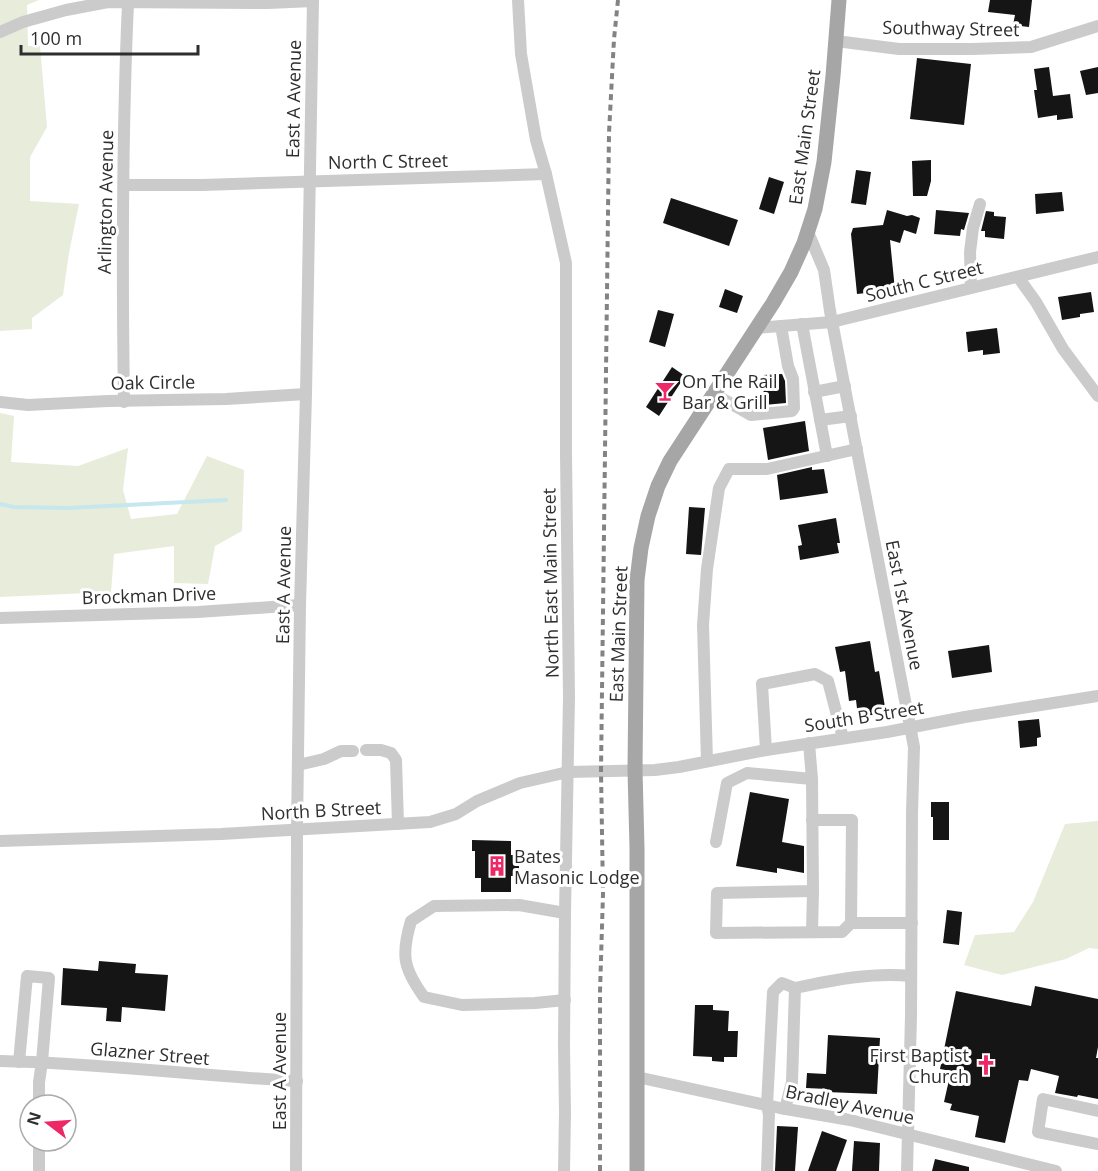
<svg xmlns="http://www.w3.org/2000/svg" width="1098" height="1171" font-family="'Open Sans',sans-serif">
	<rect width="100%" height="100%" fill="#fff"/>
	<g fill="#e8ecdb">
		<polygon points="0,0 39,0 27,5 28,46 40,46 47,127 30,157 30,201 79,204 69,253 63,295 32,318 32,329 0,331"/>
		<polygon points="0,413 14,416 11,462 78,466 128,448 123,490 131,519 177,514 207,456 244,470 242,531 215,546 208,584 174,583 174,546 114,554 111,592 0,597"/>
		<polygon points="1098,821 1098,949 1089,948 1066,959 1002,975 964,965 975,935 1014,932 1033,902 1065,824"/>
	</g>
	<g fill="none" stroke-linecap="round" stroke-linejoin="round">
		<polyline stroke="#c6e7ed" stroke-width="4" points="0,504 14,507 68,508 226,500"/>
	</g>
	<g fill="#151515">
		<polygon points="990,0 1032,0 1029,27 1013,25 1015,15 988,12"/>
		<polygon points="917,58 971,64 964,125 910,119"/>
		<polygon points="1049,67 1053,96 1070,94 1073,118 1057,120 1057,115 1038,118 1034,90 1037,90 1034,69"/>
		<polygon points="1098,67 1098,93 1086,95 1080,71"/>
		<polygon points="931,160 931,181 927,196 913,196 912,161"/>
		<polygon points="856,170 871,172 866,205 851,203"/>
		<polygon points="769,177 784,182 774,214 759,209"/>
		<polygon points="1062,192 1064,211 1036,214 1035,194"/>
		<polygon points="671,198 738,220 729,246 663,223"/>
		<polygon points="887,210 907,216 912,215 920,218 916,234 904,230 900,243 890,240 895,290 857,294 851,234 853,228 883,225"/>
		<polygon points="936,210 969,213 964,230 961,229 960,236 934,234"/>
		<polygon points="986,211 994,212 994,216 1006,217 1004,239 985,237 985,231 981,231"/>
		<polygon points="725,289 743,296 737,313 719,307"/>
		<polygon points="1091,292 1094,312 1080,314 1080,317 1062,320 1058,297"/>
		<polygon points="658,310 674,314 665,347 649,342"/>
		<polygon points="997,328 1000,353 983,355 983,350 968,352 966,332"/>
		<polygon points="672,367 685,376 659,416 646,407"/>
		<polygon points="782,374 785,381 786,403 764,405 763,375"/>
		<polygon points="805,421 809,451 768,460 763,428"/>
		<polygon points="812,467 812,470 824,469 828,493 780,500 777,475"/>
		<polygon points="689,507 705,508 701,555 686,554"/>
		<polygon points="836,518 840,543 837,543 839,553 800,560 798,546 802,545 798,525"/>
		<polygon points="870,641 875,672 879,671 886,713 858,717 856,700 849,701 845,671 840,672 835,647"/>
		<polygon points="989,645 992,672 952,678 948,651"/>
		<polygon points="1039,719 1041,737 1037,738 1037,746 1020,748 1018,721"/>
		<polygon points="750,792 789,799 782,842 804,846 804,873 777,868 777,873 736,866"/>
		<polygon points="931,802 949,802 949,840 933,840 933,817 931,817"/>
		<polygon points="472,840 511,841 511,855 519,855 519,876 511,876 511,892 481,892 481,878 475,878 475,851 472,851"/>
		<polygon points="947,910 962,912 959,945 943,943"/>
		<polygon points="99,961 136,964 135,973 168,975 165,1011 122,1007 121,1022 106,1021 107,1008 61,1005 63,968 98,971"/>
		<polygon points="1035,986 1098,999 1098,1047 1096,1058 1098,1058 1098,1099 1078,1095 1077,1097 1055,1093 1059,1076 1031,1069 1028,1081 1019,1080 1005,1143 975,1137 979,1116 950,1110 952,1104 944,1102 951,1071 940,1069 956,991 1031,1006"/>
		<polygon points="695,1005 713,1005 713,1010 729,1011 728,1031 738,1031 737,1057 724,1057 724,1062 712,1061 712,1057 693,1056"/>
		<polygon points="828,1035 880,1038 877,1094 826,1092 827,1089 806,1088 807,1073 826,1074"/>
		<polygon points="777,1126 798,1127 795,1171 775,1171"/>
		<polygon points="822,1131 847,1140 836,1171 808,1171"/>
		<polygon points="854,1141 880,1143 879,1171 852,1171"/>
		<polygon points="935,1159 969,1167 969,1171 932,1171"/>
	</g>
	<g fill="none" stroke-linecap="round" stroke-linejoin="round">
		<g stroke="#cbcbcb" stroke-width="12">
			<polyline points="518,0 521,54 536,140 546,174 566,263 566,454 569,697 565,913 564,1046 565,1113 564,1171"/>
			<polyline points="0,32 23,22 66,10 108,2 268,3 313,1"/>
			<polyline points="836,41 899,49 972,49 1031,47 1098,26"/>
			<polyline points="124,185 202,185 546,174"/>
			<polyline points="808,232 824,270 830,311 914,747 912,813 911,1016 907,1171"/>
			<polyline points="1018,277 1036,302 1063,349 1098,396"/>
			<polyline points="971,288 970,252 973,228 980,204"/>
			<polyline points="802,324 827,456"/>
			<polyline points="757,328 832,322 1098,257"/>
			<polyline points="814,392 845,386"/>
			<polyline points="714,394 751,415 792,411 794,408 793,379 788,366 781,326"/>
			<polyline points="0,402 28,405 108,401 226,399 306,394"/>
			<path d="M124,402C122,269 122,136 128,3"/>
			<polyline points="820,420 851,416"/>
			<polyline points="0,618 198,612 300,605"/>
			<polyline points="809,743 812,779 813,891 717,893 716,933 842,932 851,923 912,923"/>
			<polyline points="366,750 381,750 391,753 396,760 398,824"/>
			<polyline points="766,750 762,684 815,674 828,681 843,738"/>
			<polyline points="707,761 703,625 707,569 719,488 729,469 767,469 857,449"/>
			<polyline points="298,765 324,759 341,751 353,751"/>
			<polyline points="812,820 852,820 851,923"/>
			<polyline points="0,841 221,834 430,822 456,814 477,801 520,783 568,772 655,770 679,767 766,750 887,732 965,717 1098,696"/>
			<polyline points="716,842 727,783 747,773 812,779"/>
			<polyline points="812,932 813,891"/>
			<path d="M795,988C833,980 872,972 911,976"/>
			<path d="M565,1000L535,1003L462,1005L424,997C403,968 401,955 411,921L434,906L519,905L565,913"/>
			<path d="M0,1061C99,1063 198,1076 297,1081"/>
			<polyline points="19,1062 27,976 49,978 42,1062 39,1082 39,1105"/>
			<polyline points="637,1077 780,1108 850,1120 1056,1171"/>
			<polyline points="1098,1111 1043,1099 1038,1132 1098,1144"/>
			<polyline points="39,1171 39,1141"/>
			<polyline points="296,1171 297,830 300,605 306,394 313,0"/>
			<polyline points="767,1171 769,1115 767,1105 773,992 782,983 795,988 792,1082 785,1109"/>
		</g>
		<polyline stroke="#a6a6a6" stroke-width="15" points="637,1171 637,848 635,770 637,580 641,548 648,516 658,486 670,461 773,303 791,272 804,243 815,209 824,162 833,76 839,0"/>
		<polyline stroke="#838383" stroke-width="4" stroke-dasharray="6 4.5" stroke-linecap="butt" points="600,1171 600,992 603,894 601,771 609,133 614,39 618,0"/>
	</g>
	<defs>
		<g id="bar-bare" transform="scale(1.62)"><path d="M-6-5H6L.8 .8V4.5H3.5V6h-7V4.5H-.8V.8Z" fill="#ed2867" stroke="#fff" stroke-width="2.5" paint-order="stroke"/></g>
		<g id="building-bare" transform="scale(1.62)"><path d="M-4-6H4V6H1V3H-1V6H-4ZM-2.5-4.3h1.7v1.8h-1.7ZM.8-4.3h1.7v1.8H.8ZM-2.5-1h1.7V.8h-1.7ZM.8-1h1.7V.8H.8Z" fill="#ed2867" stroke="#fff" stroke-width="2.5" paint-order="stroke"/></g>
		<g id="church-bare" transform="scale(1.62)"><path d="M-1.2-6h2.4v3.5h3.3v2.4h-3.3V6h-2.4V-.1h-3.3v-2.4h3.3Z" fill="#ed2867" stroke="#fff" stroke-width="2.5" paint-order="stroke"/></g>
	</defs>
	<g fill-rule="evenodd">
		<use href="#bar-bare" x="665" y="391"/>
		<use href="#building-bare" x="497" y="866"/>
		<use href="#church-bare" x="986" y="1065"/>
	</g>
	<g text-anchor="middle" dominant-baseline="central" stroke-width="6" stroke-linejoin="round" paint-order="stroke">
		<g font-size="18" fill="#2e2e2e" stroke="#fff">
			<text transform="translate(951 28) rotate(1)">Southway Street</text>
			<text transform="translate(293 99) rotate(-89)">East A Avenue</text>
			<text transform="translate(804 137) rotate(-82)">East Main Street</text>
			<text transform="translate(388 161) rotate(-1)">North C Street</text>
			<text transform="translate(105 202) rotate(-89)">Arlington Avenue</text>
			<text transform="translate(924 281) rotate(-14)">South C Street</text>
			<text transform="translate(153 382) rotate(-1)">Oak Circle</text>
			<text transform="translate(550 583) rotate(-91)">North East Main Street</text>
			<text transform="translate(283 585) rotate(-89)">East A Avenue</text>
			<text transform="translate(149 595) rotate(-2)">Brockman Drive</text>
			<text transform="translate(905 605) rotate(79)">East 1st Avenue</text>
			<text transform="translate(618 634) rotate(-88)">East Main Street</text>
			<text transform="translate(864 716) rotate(-9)">South B Street</text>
			<text transform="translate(321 810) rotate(-3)">North B Street</text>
			<text transform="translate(150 1053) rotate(5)">Glazner Street</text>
			<text transform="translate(279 1071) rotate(-90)">East A Avenue</text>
			<text transform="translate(850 1104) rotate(12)">Bradley Avenue</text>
		</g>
		<g font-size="18" fill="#2e2e2e" stroke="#fff" text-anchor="start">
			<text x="682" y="381">On The Rail<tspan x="682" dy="21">Bar &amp; Grill</tspan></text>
			<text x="514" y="856">Bates<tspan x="514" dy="21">Masonic Lodge</tspan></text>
			<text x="969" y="1055" text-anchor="end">First Baptist<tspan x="969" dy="21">Church</tspan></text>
		</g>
	</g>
	<g transform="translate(48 1123) rotate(287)"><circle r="28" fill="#ffffff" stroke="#ababab" stroke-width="1.5"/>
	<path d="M0-4.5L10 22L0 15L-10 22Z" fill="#ed2867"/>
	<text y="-9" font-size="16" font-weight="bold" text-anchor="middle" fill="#2e2e2e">N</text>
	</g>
	<path d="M21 45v9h177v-9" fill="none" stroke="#2e2e2e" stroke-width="3"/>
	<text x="30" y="45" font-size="18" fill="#2e2e2e" stroke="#ffffff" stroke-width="4.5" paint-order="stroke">100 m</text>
</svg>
